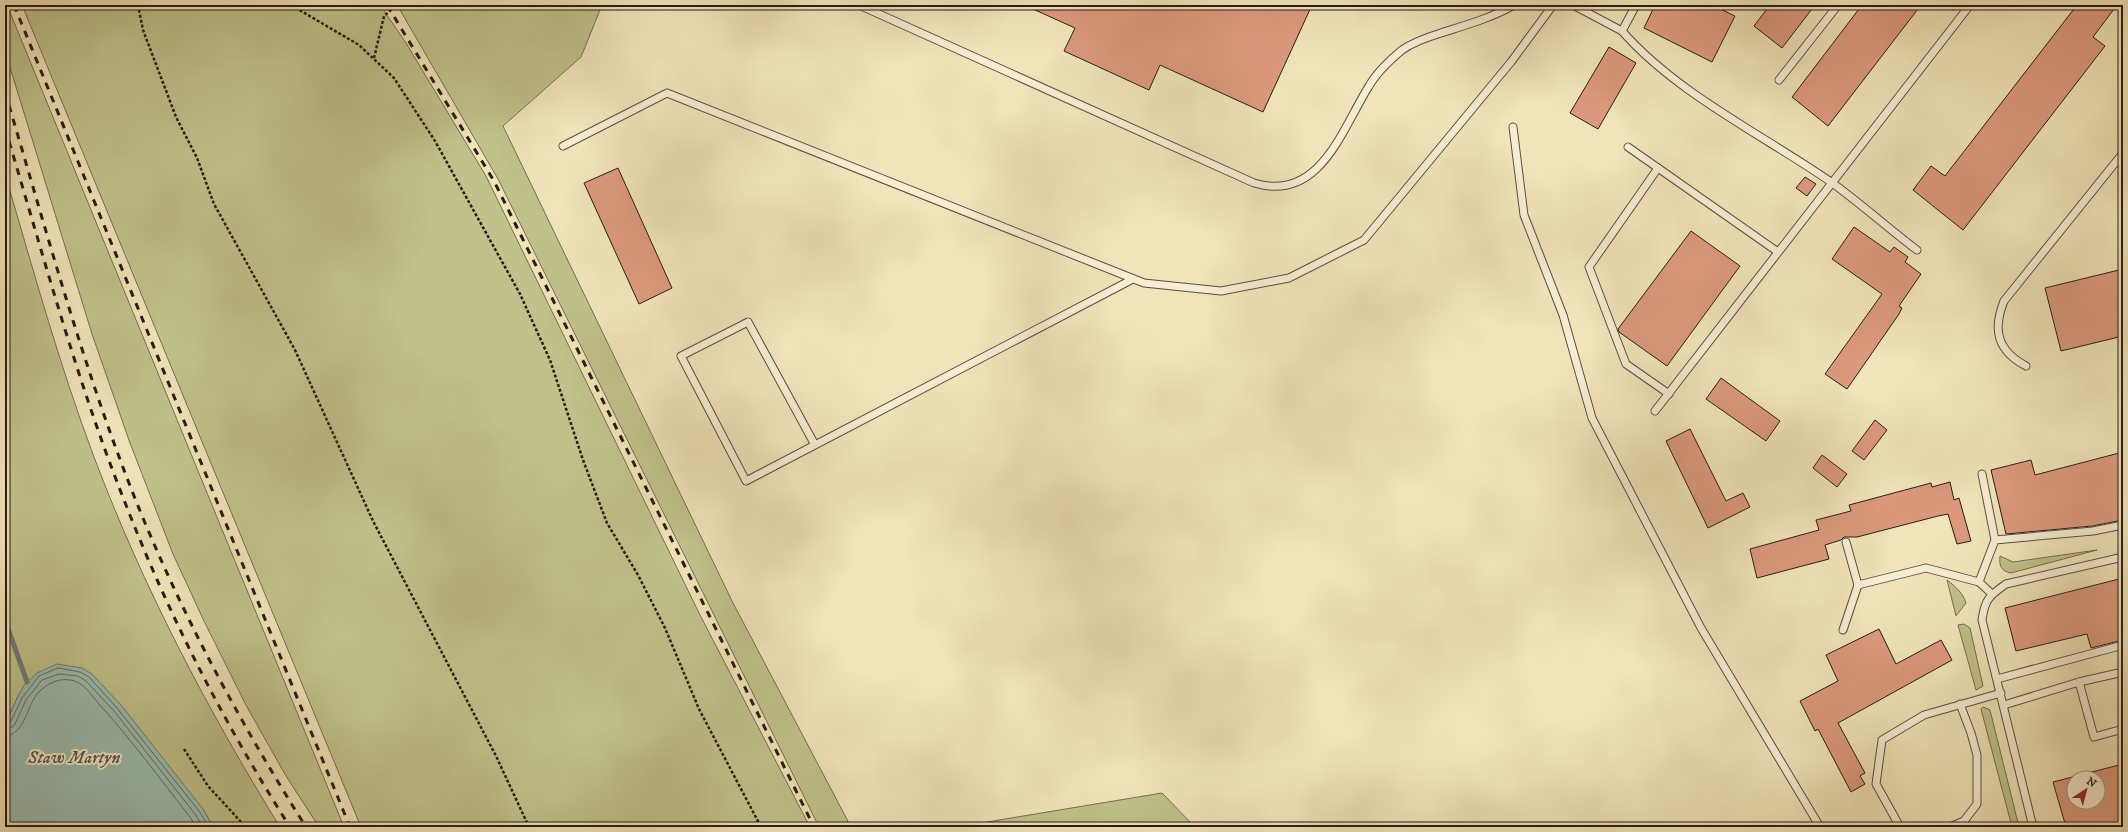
<svg xmlns="http://www.w3.org/2000/svg" width="2128" height="832" font-family="'IM FELL DW Pica',serif">
	<rect width="100%" height="100%" fill="#f1e4ba"/>
	<filter id="stains"><feTurbulence type="fractalNoise" baseFrequency=".005" numOctaves="4"/><feColorMatrix values="0 0 0 0 .2 0 0 0 0 .09 0 0 0 0 .02 0 0 0 .5 -.17"/></filter>
	<radialGradient id="worn" r=".72"><stop offset=".6" stop-color="#630" stop-opacity="0"/><stop offset="1" stop-color="#630" stop-opacity=".3"/></radialGradient>
	<g fill="#c0c28b" stroke="#746e50">
		<polygon points="5,5 7,5 344,827 319,827 286,776 247,707 204,621 173,554 130,443 92,334 5,51"/>
		<polygon points="22,5 380,5 406,43 486,176 700,615 810,827 361,827"/>
		<polygon points="405,5 602,5 581,57 503,126 733,603 851,827 819,827 498,179 400,10"/>
		<path d="M5,174C33,269 59,364 94,457C143,587 207,709 280,827H213L203,809L18,696L5,725Z"/>
		<path d="M2097,550L2011,573C2001,571 1999,566 2000,556L2013,562Z"/>
		<path d="M1947,580C1955,586 1963,593 1966,603L1956,616Z"/>
		<polygon points="1964,624 1970,628 1983,686 1976,690 1958,625"/>
		<polygon points="1983,707 1990,710 2019,827 2012,827 1981,709"/>
		<polygon points="1162,793 1195,827 957,827"/>
	</g>
	<polygon fill="#9bbeb3" stroke="#6d7d74" points="57,664 82,668 92,674 121,705 203,809 213,827 5,827 5,725 18,696 25,684 37,673"/>
	<g fill="none" stroke-linecap="round" stroke-linejoin="round">
		<g stroke="#626c64" stroke-width="1">
			<polyline points="5,725 10,723 22,698 39,676 58,668 80,672 89,677 117,708 199,811 209,827"/>
			<polyline points="5,730 14,726 26,700 42,680 59,674 78,676 86,681 114,711 195,814 203,827"/>
			<path d="M5,736C25,735 27,705 38,693C48,682 63,676 77,682C86,686 92,696 98,703C131,739 160,779 190,817L196,827"/>
		</g>
		<polyline stroke="#6d7d74" stroke-width="5" points="5,620 27,682"/>
	</g>
	<g fill="#dc997e" stroke="#291b15" fill-rule="evenodd">
		<polygon points="1024,5 1312,5 1263,112 1160,65 1149,90 1064,51 1075,28"/>
		<polygon points="1655,5 1712,5 1735,16 1712,62 1644,28"/>
		<polygon points="1770,5 1815,5 1782,48 1754,26"/>
		<polygon points="1862,5 1921,5 1828,126 1792,97"/>
		<polygon points="2077,5 2117,5 2093,37 2105,46 1963,230 1913,190 1931,166 1945,176"/>
		<polygon points="1609,47 1636,63 1598,129 1570,113"/>
		<polygon points="618,168 672,288 639,304 584,183"/>
		<polygon points="1805,177 1816,184 1807,196 1796,188"/>
		<polygon points="1854,227 1890,252 1894,247 1908,257 1905,262 1921,274 1899,306 1902,308 1899,314 1847,389 1825,374 1882,294 1832,259"/>
		<polygon points="1691,231 1740,266 1667,366 1619,332 1618,329"/>
		<polygon points="2123,269 2123,336 2061,351 2045,288"/>
		<polygon points="1721,378 1780,421 1766,441 1706,399"/>
		<polygon points="1875,420 1887,430 1864,460 1852,451"/>
		<polygon points="1690,429 1726,501 1743,493 1750,507 1708,528 1666,441"/>
		<polygon points="2123,452 2123,520 2092,526 2006,534 1991,470 2031,460 2035,475"/>
		<polygon points="1822,455 1847,474 1837,487 1813,468"/>
		<polygon points="1950,482 1954,500 1959,498 1971,541 1957,544 1948,514 1938,516 1857,537 1844,537 1841,540 1825,545 1829,559 1757,578 1750,549 1819,530 1816,520 1851,511 1849,505 1931,483 1932,487"/>
		<polygon points="2123,578 2123,640 2091,648 2087,634 2016,651 2005,608"/>
		<polygon points="1879,629 1896,664 1941,640 1952,660 1838,723 1865,773 1860,776 1865,784 1851,792 1818,729 1815,731 1800,701 1838,681 1826,655"/>
		<path d="M2123,764V827H2066L2053,782ZM2074,778H2098V802H2074Z"/>
	</g>
	<g fill="none" stroke-linecap="round" stroke-linejoin="round">
		<g stroke="#5b4d3e" stroke-width="9">
			<g id="lane">
				<path d="M859,5L1254,183C1320,203 1342,129 1369,86C1377,72 1390,60 1402,50C1413,42 1428,37 1441,33C1466,25 1491,18 1514,5"/>
				<polyline points="1573,5 1622,31"/>
				<path d="M1636,5L1622,31C1676,93 1763,135 1831,182C1860,203 1888,228 1917,250"/>
				<polyline points="1779,80 1838,5"/>
				<polyline points="1513,127 1524,215 1563,315 1592,418 1701,628 1820,827"/>
				<polyline points="563,146 667,93 1144,283 1221,291 1289,278 1364,240 1511,62 1553,5"/>
				<polyline points="1628,147 1778,252"/>
				<polyline points="1658,168 1589,267 1626,364 1669,394"/>
				<path d="M2026,366C1998,351 1992,331 2004,301L2123,153"/>
				<polyline points="1655,411 1970,5"/>
				<polyline points="815,445 748,322 681,356 746,481 1133,279"/>
				<polyline points="1982,474 1995,540"/>
				<polyline points="1979,582 1995,540 2093,531 2123,525"/>
				<polyline points="1858,585 1926,568 1979,582 1992,594"/>
				<polyline points="1843,630 1858,585 1846,542"/>
				<polyline points="1997,679 2123,645"/>
				<polyline points="2079,682 2094,737 2123,729"/>
				<polyline points="2004,705 2079,682 2123,672"/>
				<polyline points="1900,827 1876,784 1882,740 1924,715 2001,693"/>
				<polyline points="1950,827 1964,821 1977,804 1977,755 1971,733 1960,704"/>
				<path d="M2033,827L1982,620C1985,599 1989,596 2006,584L2123,557"/>
			</g>
		</g>
		<g stroke="#291b15" stroke-width="2.5" stroke-dasharray="3 2" stroke-linecap="butt">
			<polyline points="138,5 143,30 176,117 197,158 214,204 295,350 373,521 496,756 529,827"/>
			<polyline points="291,5 359,45 394,78 435,141 520,294 550,360 583,460 607,523 638,575 665,628 699,709 761,827"/>
			<polyline points="374,58 384,16 397,5"/>
			<polyline points="184,749 208,786 242,823 243,827"/>
		</g>
		<use href="#lane" stroke="#f6edd2" stroke-width="7"/>
		<g stroke="#291b15" stroke-width="3" stroke-dasharray="7 7" stroke-linecap="butt">
			<polyline points="14,5 350,827"/>
			<polyline points="387,5 494,181 814,827"/>
			<path d="M5,92C46,229 83,368 136,501C182,615 240,723 306,827"/>
			<path d="M5,128C43,254 77,382 126,505C170,618 225,725 290,827"/>
		</g>
	</g>
	<g text-anchor="middle" dominant-baseline="central" stroke-width="4" stroke-linejoin="round" paint-order="stroke">
		<g font-size="18" font-style="italic" fill="#51544c" stroke="#f6edd2">
			<text x="74" y="758">Staw Martyn</text>
		</g>
	</g>
	<rect width="2128" height="832" fill="none" stroke="#f1e4ba" stroke-width="20"/>
	<rect x="6" y="6" width="2116" height="820" fill="none" stroke="#291b15" stroke-width="2"/>
	<rect x="10" y="10" width="2108" height="812" fill="none" stroke="#291b15"/>
	<g transform="translate(2086 790) rotate(36)"><circle r="19" fill="#f6edd2" stroke="#a49986"/>
	<path d="M0-3L7 15L0 10L-7 15Z" fill="#8f2418"/>
	<text y="-6" font-size="11" font-weight="bold" text-anchor="middle" fill="#291b15">N</text>
	</g>
	<rect width="100%" height="100%" filter="url(#stains)"/>
	<rect width="100%" height="100%" fill="url(#worn)"/>
</svg>
